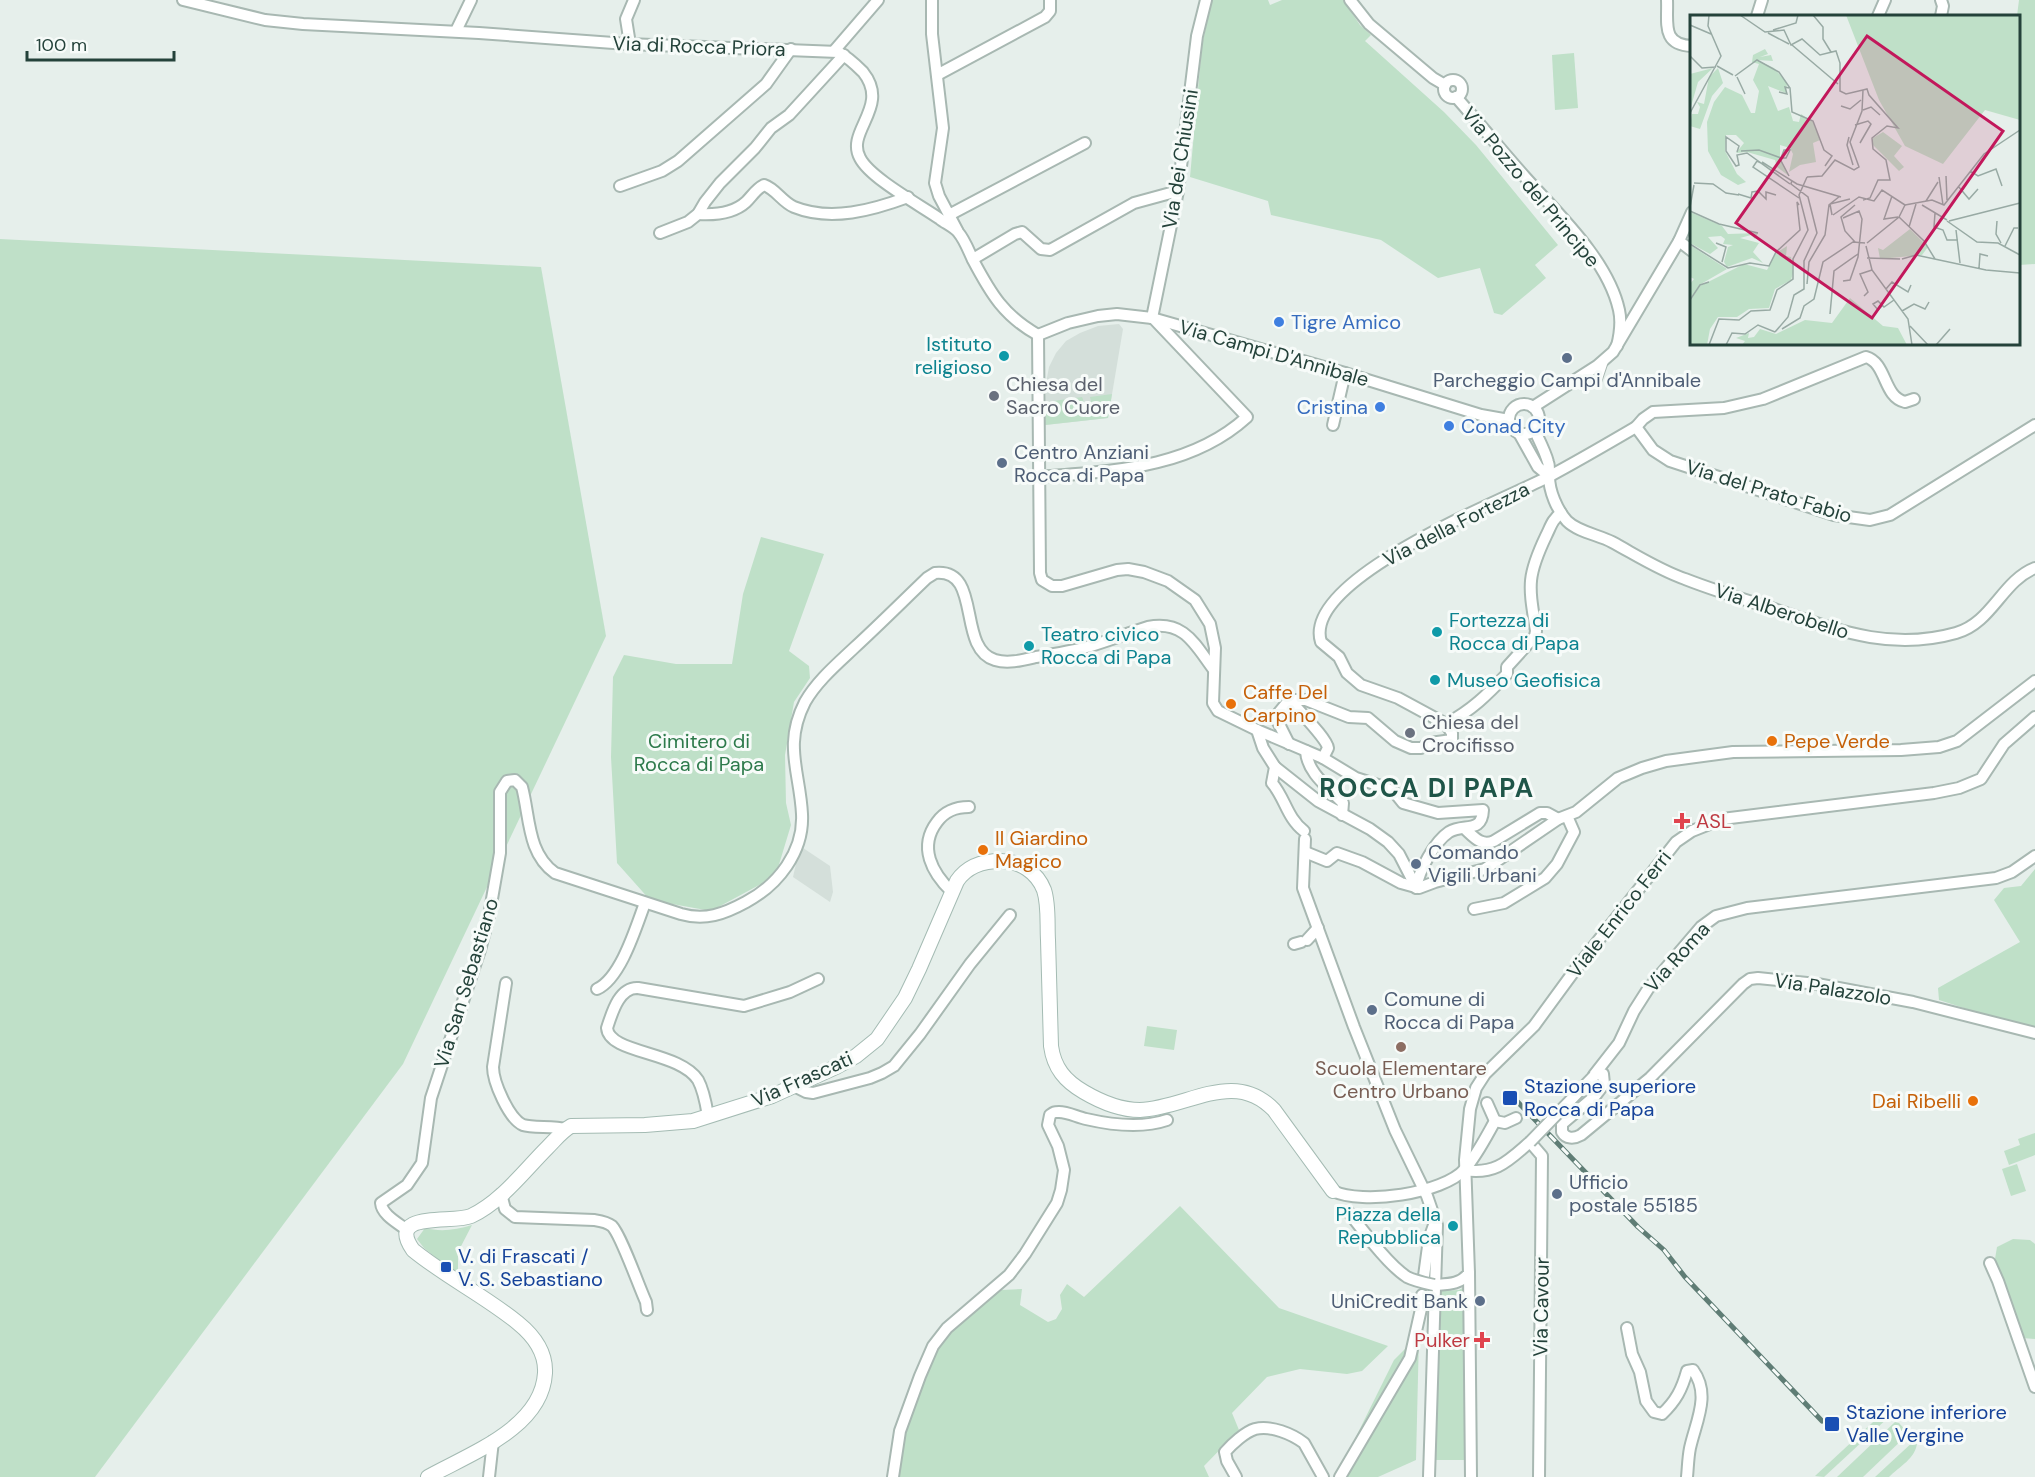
<svg xmlns="http://www.w3.org/2000/svg" width="2035" height="1477" font-family="'DM Sans',sans-serif">
	<rect width="100%" height="100%" fill="#e6efeb"/>
	<g fill="#d4dfda">
		<polygon points="1119,324 1123,329 1108,418 1045,425 1046,383 1049,367 1056,353 1066,341 1080,333 1098,326"/>
		<polygon points="800,846 830,866 833,892 830,902 793,877"/>
	</g>
	<g fill="#bfe0c8">
		<polygon points="1212,0 1268,0 1270,5 1282,0 1343,0 1360,25 1371,35 1365,41 1444,112 1476,145 1558,245 1535,265 1546,278 1502,315 1494,313 1480,268 1438,278 1381,240 1271,215 1268,201 1190,177 1202,45"/>
		<polygon points="2019,0 2035,0 2035,264 2019,265 2017,16"/>
		<polygon points="1574,53 1578,108 1555,110 1552,55"/>
		<polygon points="0,239 541,267 606,636 403,1064 95,1477 0,1477"/>
		<polygon points="1112,394 1108,418 1045,425 1046,402 1082,397 1084,402 1091,401 1090,397"/>
		<polygon points="761,537 824,554 789,651 809,666 810,678 794,702 785,755 786,803 791,825 777,871 761,884 711,911 650,900 617,863 611,757 613,677 624,655 676,664 732,664 743,594"/>
		<polygon points="2035,869 2035,1029 2026,1028 1939,1000 1938,988 2020,942 1994,900 2004,888 2021,886"/>
		<polygon points="1147,1026 1177,1030 1174,1050 1144,1046"/>
		<polygon points="2035,1133 2035,1155 2009,1165 2004,1151 2020,1145 2018,1139"/>
		<polygon points="2017,1164 2026,1191 2011,1196 2002,1169"/>
		<polygon points="1180,1206 1279,1308 1388,1346 1362,1371 1347,1374 1300,1369 1267,1377 1232,1413 1239,1430 1204,1466 1209,1477 897,1477 904,1430 928,1362 954,1324 1001,1290 1022,1289 1020,1305 1048,1322 1056,1319 1062,1309 1060,1295 1067,1284 1084,1297"/>
		<path d="M472,1225L458,1252V1273H455L424,1248L417,1239L425,1228C441,1232 455,1230 472,1225Z"/>
		<polygon points="2013,1239 2030,1240 2035,1244 2035,1339 2023,1338 1994,1265 1997,1247"/>
		<polygon points="1464,1287 1468,1290 1464,1460 1435,1460 1437,1293 1439,1291 1459,1290"/>
		<polygon points="1419,1335 1416,1460 1378,1477 1336,1477 1394,1360"/>
		<polygon points="1886,1410 1891,1415 1824,1477 1815,1476"/>
		<polygon points="1895,1422 1899,1423 1907,1432 1906,1436 1863,1477 1837,1477"/>
		<path d="M1915,1440L1917,1443C1916,1458 1899,1467 1889,1477H1875Z"/>
	</g>
	<g fill="none" stroke-linecap="round" stroke-linejoin="round">
		<g stroke="#a8b8b2" stroke-width="10">
			<polyline id="pedestrian" points="1597,382 1604,361"/>
		</g>
		<g stroke="#a8b8b2" stroke-width="14">
			<g id="minor">
				<path d="M183,0L265,20L303,24L479,33L627,44L838,52C848,57 855,64 863,72C891,107 845,131 860,158C870,178 920,205 940,219C945,223 954,227 958,232C965,240 969,252 973,260C991,294 1004,316 1038,335"/>
				<polyline points="932,0 932,34 943,128 935,183 939,196 957,230"/>
				<polyline points="1350,0 1369,24 1433,78 1445,85"/>
				<path d="M1667,0C1668,23 1661,45 1692,46"/>
				<polyline points="1757,16 1762,0"/>
				<polyline points="1878,16 1885,0"/>
				<polyline points="1941,16 1943,6 1941,0"/>
				<polyline points="456,31 471,0"/>
				<polyline points="630,44 626,19 634,0"/>
				<polyline points="834,51 878,0"/>
				<polyline points="937,75 1045,17 1050,11 1050,0"/>
				<circle cx="1453" cy="89" r="9"/>
				<path d="M1456,97C1479,123 1502,151 1525,177C1558,214 1608,260 1619,310C1622,323 1620,334 1617,346"/>
				<polyline points="620,186 662,171 678,161 766,84 791,49"/>
				<path d="M698,214C714,215 734,213 746,202C752,196 756,189 764,185C776,189 782,202 794,207C831,222 873,210 908,197"/>
				<polyline points="949,215 1085,143"/>
				<polyline points="660,233 688,222 698,214 705,202 720,183 755,148 771,128 789,115 844,55"/>
				<polyline points="1679,241 1692,251"/>
				<polyline points="973,259 1015,234 1022,232 1041,249 1050,250 1134,203 1178,191"/>
				<polyline points="1152,318 1178,191 1197,36 1206,0"/>
				<path d="M1038,335L1040,573L1042,580L1052,586H1062L1117,570L1128,569L1144,572L1168,581L1195,600L1210,624L1215,648L1213,703L1218,711L1257,730L1323,758L1356,778L1384,787L1395,793L1403,803L1438,813L1483,810C1482,834 1464,823 1449,832C1434,842 1419,871 1416,888"/>
				<polyline points="1038,335 1068,323 1098,316 1117,314 1152,318 1345,373 1481,415 1509,420"/>
				<circle cx="1524" cy="419" r="15"/>
				<polyline points="1533,407 1597,366 1613,352 1679,241 1692,212"/>
				<polyline points="1333,425 1345,373"/>
				<polyline points="1636,427 1653,450 1670,461 1834,515 1870,520 1890,515 2035,425"/>
				<path d="M1534,429C1539,440 1545,451 1548,462C1550,467 1548,471 1549,476C1549,491 1557,510 1567,521C1578,532 1599,535 1612,542C1636,555 1659,570 1685,579C1713,590 1742,599 1771,608C1834,629 1889,652 1956,633C1992,623 2002,581 2035,568"/>
				<polyline points="1519,433 1538,467 1549,476"/>
				<path d="M1039,477C1111,471 1190,469 1247,417L1153,318"/>
				<path d="M1292,702C1299,711 1327,739 1328,748L1323,758"/>
				<path d="M1446,724L1398,698L1361,685L1347,673L1339,657L1321,642C1301,579 1503,500 1548,477C1578,461 1607,444 1636,427L1643,419L1653,412L1724,408L1763,399L1866,357C1887,363 1883,397 1905,402L1914,399"/>
				<path d="M1257,730L1263,748L1275,767L1272,783C1285,798 1287,818 1304,831"/>
				<path d="M1289,744L1278,722L1277,715L1286,704L1295,700H1306L1349,717L1368,718L1395,741L1411,748H1421L1430,743L1452,740V733L1446,724C1472,710 1487,695 1507,674V667L1535,636L1536,631C1529,586 1526,578 1546,536C1551,526 1552,520 1561,513"/>
				<path d="M1306,751C1307,773 1329,788 1343,803L1342,815"/>
				<polyline points="1275,767 1318,801 1370,829 1388,842 1399,854 1416,887"/>
				<path d="M1464,828C1473,836 1481,847 1494,841L1540,813H1547L1558,819"/>
				<polyline points="1305,839 1303,888 1354,1027 1395,1130 1427,1196 1437,1225 1429,1477"/>
				<polyline points="1305,852 1327,861 1337,853 1362,862 1401,883 1419,888 1435,882 1485,869 1558,819 1576,812 1618,778 1642,768 1666,761 1733,752 1901,750 1939,747 1957,741 2035,681"/>
				<path d="M952,892C932,873 918,847 937,822C945,811 955,807 969,807"/>
				<polyline points="1474,909 1504,903 1545,878 1557,864 1574,832 1567,816"/>
				<polyline points="1307,940 1318,928"/>
				<polyline points="1294,944 1301,942"/>
				<path d="M506,983L493,1067C493,1082 509,1119 523,1125C532,1128 553,1126 566,1129"/>
				<path d="M597,989C621,978 636,927 645,903"/>
				<polyline points="1594,1075 1619,1043 1634,1011 1648,989 1701,927 1716,916 1747,908 1996,878 2012,872 2035,856"/>
				<path d="M1594,1076L1599,1073L1603,1074L1604,1084L1595,1096L1562,1124V1132C1566,1139 1574,1139 1581,1135L1650,1078L1743,984L1750,979L1758,978L1817,984L1913,1002L2035,1033"/>
				<polyline points="794,1086 806,1092 813,1093 870,1078 882,1073 894,1066 920,1034 970,964 1010,915"/>
				<polyline points="1487,1103 1495,1121"/>
				<path d="M708,1116C706,1104 704,1091 698,1080C679,1051 609,1054 607,1028C612,1013 619,987 638,988L744,1006L790,992L818,979"/>
				<path d="M1464,1170C1496,1175 1508,1161 1530,1142L1542,1156L1539,1477"/>
				<path d="M1333,1191C1362,1205 1443,1194 1465,1169C1477,1155 1486,1137 1495,1121L1505,1123L1516,1118"/>
				<path d="M501,1194L505,1209L515,1217L594,1220C600,1221 607,1222 612,1226C621,1235 639,1287 646,1302L647,1310"/>
				<path d="M407,1230C398,1223 382,1215 381,1203L407,1185L422,1163L431,1098L480,950L489,916L500,853V792L507,781L515,780L522,787C530,817 527,853 555,873L681,914C705,921 724,914 746,902C778,885 804,852 802,814C800,772 783,745 805,702C817,681 837,664 854,648C879,625 903,601 927,578L935,573C983,568 956,648 995,660C1008,664 1023,660 1036,657C1055,654 1073,651 1091,646C1110,640 1129,633 1148,627C1185,620 1195,645 1214,670"/>
				<polyline points="1990,1263 1998,1281 2035,1387"/>
				<polyline points="1469,1273 1471,1477"/>
				<polyline points="1424,1276 1429,1239 1434,1225"/>
				<path d="M1434,1285C1447,1284 1460,1285 1469,1273L1465,1160L1470,1109L1476,1088L1485,1074L1534,1026L1575,970L1676,842L1692,831L1722,819L1934,793L1959,788L1981,779L2004,744L2035,717"/>
				<path d="M1627,1328L1632,1354L1640,1372L1646,1401L1654,1412L1662,1414C1676,1401 1682,1389 1687,1371L1693,1370C1711,1395 1696,1421 1690,1448C1688,1458 1688,1467 1687,1477"/>
				<polyline points="489,1477 493,1441"/>
				<path d="M893,1477L900,1431L920,1376L933,1346L947,1328L1009,1275L1025,1254L1057,1203L1061,1190L1064,1170L1058,1146L1048,1125L1050,1115C1054,1112 1054,1112 1059,1112C1068,1112 1077,1117 1086,1119C1112,1125 1141,1129 1167,1120"/>
				<path d="M1236,1477L1227,1461L1225,1452C1232,1444 1245,1432 1255,1429C1271,1425 1292,1434 1304,1443L1323,1477"/>
				<polyline points="1340,1477 1410,1358 1421,1309 1422,1295"/>
			</g>
		</g>
		<g stroke="#a4bbb3" stroke-width="16">
			<path id="secondary" d="M428,1477C469,1454 542,1428 545,1373C546,1353 534,1336 518,1323C485,1296 446,1277 413,1250C385,1210 453,1224 471,1216C501,1202 524,1171 547,1148C555,1140 562,1131 571,1126L645,1125L693,1121L772,1096L836,1067L856,1056L877,1039L905,998L919,969L957,881C967,866 983,861 1001,861C1020,861 1037,872 1044,890C1049,905 1047,924 1048,940C1049,975 1050,1011 1051,1046C1054,1068 1065,1081 1084,1092C1101,1102 1120,1110 1140,1110C1188,1108 1234,1068 1274,1110L1333,1191"/>
		</g>
		<use href="#pedestrian" stroke="#fff" stroke-width="8"/>
		<use href="#minor" stroke="#fff" stroke-width="10"/>
		<use href="#secondary" stroke="#fff" stroke-width="14"/>
		<g stroke="#5f7d75" stroke-width="5">
			<polyline id="rail" points="1512,1096 1638,1227 1664,1250 1685,1277 1822,1421"/>
		</g>
		<use href="#rail" stroke="#f7fbf9" stroke-width="3" stroke-dasharray="9" stroke-linecap="butt"/>
		<g stroke="#a8b8b2" stroke-width="14" stroke-linecap="butt">
			<g id="minor-bridge">
				<polyline points="1530,1142 1594,1076"/>
				<path d="M1347,1210C1362,1229 1387,1264 1407,1277C1415,1281 1425,1283 1434,1285"/>
			</g>
		</g>
		<use href="#minor-bridge" stroke="#fff" stroke-width="10"/>
	</g>
	<g fill="#3f7fe0" stroke="#f7fbf9" stroke-width="2">
		<circle cx="1279" cy="322" r="6"/>
		<circle cx="1380" cy="407" r="6"/>
		<circle cx="1449" cy="426" r="6"/>
	</g>
	<g fill="#0f9aa8" stroke="#f7fbf9" stroke-width="2">
		<circle cx="1004" cy="356" r="6"/>
		<circle cx="1437" cy="632" r="6"/>
		<circle cx="1029" cy="646" r="6"/>
		<circle cx="1435" cy="680" r="6"/>
		<circle cx="1453" cy="1226" r="6"/>
	</g>
	<g fill="#5c6f8a" stroke="#f7fbf9" stroke-width="2">
		<circle cx="1567" cy="358" r="6"/>
		<circle cx="1002" cy="463" r="6"/>
		<circle cx="1416" cy="864" r="6"/>
		<circle cx="1372" cy="1010" r="6"/>
		<circle cx="1557" cy="1194" r="6"/>
		<circle cx="1480" cy="1301" r="6"/>
	</g>
	<g fill="#6b7280" stroke="#f7fbf9" stroke-width="2">
		<circle cx="994" cy="396" r="6"/>
		<circle cx="1410" cy="733" r="6"/>
	</g>
	<g fill="#e8710a" stroke="#f7fbf9" stroke-width="2">
		<circle cx="1231" cy="704" r="6"/>
		<circle cx="1772" cy="741" r="6"/>
		<circle cx="983" cy="850" r="6"/>
		<circle cx="1973" cy="1101" r="6"/>
	</g>
	<g fill="#e0444e" stroke="#f7fbf9" stroke-width="2">
		<path d="M1679 812h6v6h6v6h-6v6h-6v-6h-6v-6h6z"/>
		<path d="M1479 1331h6v6h6v6h-6v6h-6v-6h-6v-6h6z"/>
	</g>
	<circle fill="#8d6e63" stroke="#f7fbf9" stroke-width="2" cx="1401" cy="1047" r="6"/>
	<g fill="#1a4fb4" stroke="#f7fbf9" stroke-width="2">
		<rect x="1502" y="1090" width="16" height="16" rx="3"/>
		<rect x="440" y="1261" width="12" height="12" rx="3"/>
		<rect x="1824" y="1416" width="16" height="16" rx="3"/>
	</g>
	<g text-anchor="middle" dominant-baseline="central" stroke-width="6" stroke-linejoin="round" paint-order="stroke">
		<g font-size="20" fill="#24423a" stroke="#f7fbf9">
			<text transform="translate(699 46) rotate(2)">Via di Rocca Priora</text>
			<text transform="translate(1180 159) rotate(-81)">Via dei Chiusini</text>
			<text transform="translate(1531 187) rotate(50)">Via Pozzo del Principe</text>
			<text transform="translate(1274 353) rotate(16)">Via Campi D'Annibale</text>
			<text transform="translate(1769 491) rotate(17)">Via del Prato Fabio</text>
			<text transform="translate(1456 524) rotate(-27)">Via della Fortezza</text>
			<text transform="translate(1782 611) rotate(18)">Via Alberobello</text>
			<text transform="translate(1619 914) rotate(-52)">Viale Enrico Ferri</text>
			<text transform="translate(1677 957) rotate(-48)">Via Roma</text>
			<text transform="translate(466 983) rotate(-73)">Via San Sebastiano</text>
			<text transform="translate(1833 989) rotate(9)">Via Palazzolo</text>
			<text transform="translate(802 1079) rotate(-24)">Via Frascati</text>
			<text transform="translate(1541 1307) rotate(-89)">Via Cavour</text>
		</g>
		<g font-size="20" fill="#366cbe" stroke="#f7fbf9" text-anchor="start">
			<text x="1291" y="322">Tigre Amico</text>
			<text x="1368" y="407" text-anchor="end">Cristina</text>
			<text x="1461" y="426">Conad City</text>
		</g>
		<g font-size="20" fill="#0d838f" stroke="#f7fbf9" text-anchor="start">
			<text x="992" y="344" text-anchor="end">Istituto<tspan x="992" dy="23">religioso</tspan></text>
			<text x="1449" y="620">Fortezza di<tspan x="1449" dy="23">Rocca di Papa</tspan></text>
			<text x="1041" y="634">Teatro civico<tspan x="1041" dy="23">Rocca di Papa</tspan></text>
			<text x="1447" y="680">Museo Geofisica</text>
			<text x="1441" y="1214" text-anchor="end">Piazza della<tspan x="1441" dy="23">Repubblica</tspan></text>
		</g>
		<g font-size="20" fill="#4e5e75" stroke="#f7fbf9" text-anchor="start">
			<text x="1567" y="380" text-anchor="middle">Parcheggio Campi d'Annibale</text>
			<text x="1014" y="452">Centro Anziani<tspan x="1014" dy="23">Rocca di Papa</tspan></text>
			<text x="1428" y="852">Comando<tspan x="1428" dy="23">Vigili Urbani</tspan></text>
			<text x="1384" y="999">Comune di<tspan x="1384" dy="23">Rocca di Papa</tspan></text>
			<text x="1569" y="1182">Ufficio<tspan x="1569" dy="23">postale 55185</tspan></text>
			<text x="1468" y="1301" text-anchor="end">UniCredit Bank</text>
		</g>
		<g font-size="20" fill="#5b616d" stroke="#f7fbf9" text-anchor="start">
			<text x="1006" y="384">Chiesa del<tspan x="1006" dy="23">Sacro Cuore</tspan></text>
			<text x="1422" y="722">Chiesa del<tspan x="1422" dy="23">Crocifisso</tspan></text>
		</g>
		<g font-size="20" fill="#c56008" stroke="#f7fbf9" text-anchor="start">
			<text x="1243" y="692">Caffe Del<tspan x="1243" dy="23">Carpino</tspan></text>
			<text x="1784" y="741">Pepe Verde</text>
			<text x="995" y="838">Il Giardino<tspan x="995" dy="23">Magico</tspan></text>
			<text x="1961" y="1101" text-anchor="end">Dai Ribelli</text>
		</g>
		<g font-size="20" fill="#2d7a4b" stroke="#f7fbf9">
			<text x="699" y="741">Cimitero di<tspan x="699" dy="23">Rocca di Papa</tspan></text>
		</g>
		<g font-size="20" fill="#be3a42" stroke="#f7fbf9" text-anchor="start">
			<text x="1696" y="821">ASL</text>
			<text x="1470" y="1340" text-anchor="end">Pulker</text>
		</g>
		<g font-size="20" fill="#785e54" stroke="#f7fbf9">
			<text x="1401" y="1068">Scuola Elementare<tspan x="1401" dy="23">Centro Urbano</tspan></text>
		</g>
		<g font-size="20" fill="#164399" stroke="#f7fbf9" text-anchor="start">
			<text x="1524" y="1086">Stazione superiore<tspan x="1524" dy="23">Rocca di Papa</tspan></text>
			<text x="458" y="1256">V. di Frascati /<tspan x="458" dy="23">V. S. Sebastiano</tspan></text>
			<text x="1846" y="1412">Stazione inferiore<tspan x="1846" dy="23">Valle Vergine</tspan></text>
		</g>
		<g font-size="26" font-weight="bold" letter-spacing="1.5" fill="#1f5548" stroke="#f7fbf9">
			<text x="1427" y="788">ROCCA DI PAPA</text>
		</g>
	</g>
	<g transform="translate(1690 15)">
		<rect width="330" height="330" fill="#e6efeb"/>
		<path d="M156,0H330V105L295,95L253,149L215,131L189,85ZM75,34L78,39L70,42L81,40L83,46L67,45L84,53L97,68L96,78L78,71L88,96L99,92L103,106L109,107L111,99L123,107L130,125L123,128L126,147L110,150L99,157L103,139L100,133L90,130V143L99,161L87,152L85,145L57,137L46,138L54,128L46,120H36L35,136L47,159L56,167L48,170L31,160L18,136L17,107L24,87L35,72L52,80L61,98H65L69,76L63,65L69,49L62,47L63,40ZM23,53L8,67L0,95V59ZM28,53L33,68L22,81L10,114L0,111L2,99H8L10,92L7,87L14,89L19,62ZM193,117L212,131L204,141L214,152L209,156L182,129L183,123ZM0,197L32,211L38,219L68,218L65,224L61,220L50,223L69,228L63,237L73,248L62,243L37,252L34,247L38,232L43,230L33,229L35,224L31,221L18,222L28,233L20,239L0,228ZM220,214L238,232L232,240L190,244L188,233L193,235ZM0,230L37,254L11,269L0,284V269L4,264L0,262ZM97,231L96,241L101,242L103,258L101,265L85,274L79,293L59,294L47,302H28L20,314L17,330H0V286L10,271L54,249L77,255L86,238ZM160,283L193,311L208,313L217,330H52L55,326L46,323L59,318L58,323L64,322L70,314L86,319L115,305L142,308Z" fill="#bfe0c8"/>
		<path fill="none" stroke="#98aaa4" stroke-width="1.5" d="M50,0L75,17L94,15L101,30L112,24L130,40L146,36L150,48V76L156,79L173,75L172,96L160,127L169,152L164,155L145,145L132,161L117,162M123,0L133,12V24L141,37M0,10L21,19M83,15L106,8L108,0M78,18L99,29M102,30L148,69M0,41L12,53L26,52M27,51L43,60M45,61L67,45L89,57L100,73L102,97L123,106L134,135L142,141L135,151M47,62L55,79M89,77L97,79L95,72L99,73M151,91L160,94L171,85M173,95L181,92L190,100M0,98L31,41L18,11L19,0M165,110L178,106L181,109L170,128M159,122L157,130L163,150M51,136L69,135L91,143H96L100,135H94L91,143M47,137L49,131L36,122V136L46,151L49,150L47,140L57,138L100,169M89,142L99,161M72,147L107,169L151,182M71,148L67,146L63,152L109,183M280,156L288,161L306,154L312,171M256,161L257,185M249,162L253,190M4,168L23,169L36,178L49,180M268,171L279,184L288,174M48,179L61,183L62,177L68,176L76,184V177L86,180M202,181L194,204L208,202M173,185L180,183L188,165H200L196,145L183,134L182,123L197,111L208,113L179,80L177,74L173,75M236,186L248,167M165,190L151,202L155,216L165,227M215,190L242,185L254,190L294,139L330,115M232,190L257,205M0,192L4,170M0,196L29,209L68,218M245,198L244,212L253,215L257,225H268M142,200L140,189L160,184M143,200L169,182L184,186L192,175L215,190M209,202L234,226L245,244M257,206L287,227L308,228L330,240M259,206L330,188M307,206L306,219L311,228M219,212L226,189M266,215L270,248M26,228L36,232L32,247M177,228L209,202L215,190M0,229L38,253L60,248L79,251L86,237L110,215L107,187L109,190M176,231L182,255L218,304L222,330M315,231L324,213H328M177,243L210,244M212,244L226,240L296,255L330,258M289,253L290,239L298,241M153,266L160,265L168,242L172,204L169,196L153,203M117,269L119,247L135,220L139,190L150,181M196,274L202,267L218,277L221,270M174,281L178,277L170,259L182,255M0,285L10,270L19,267M192,291L188,295L183,289L188,286L194,292L204,285M212,296L224,289L235,294L239,287M140,299L144,256L168,239M220,311L238,330M92,314L110,303L114,291L124,284L133,247L163,227L175,228M85,317L98,302L104,280L114,274V246L127,218L118,182L101,169L102,165M19,330L29,304L49,305L61,296L80,295L87,275L103,264V244L118,215L109,180L117,162M36,330L42,318L55,319L68,310L85,317M246,330L260,314"/>
		<path fill="#c2185b" fill-opacity="0.15" stroke="#c2185b" stroke-width="3" d="M177,21L313,116L182,303L46,208Z"/>
		<rect width="330" height="330" fill="none" stroke="#24423a" stroke-width="3"/>
	</g>
	<path d="M27 51v9h147v-9" fill="none" stroke="#24423a" stroke-width="3"/>
	<text x="36" y="51" font-size="18" fill="#24423a" stroke="#f7fbf9" stroke-width="4.5" paint-order="stroke">100 m</text>
</svg>
